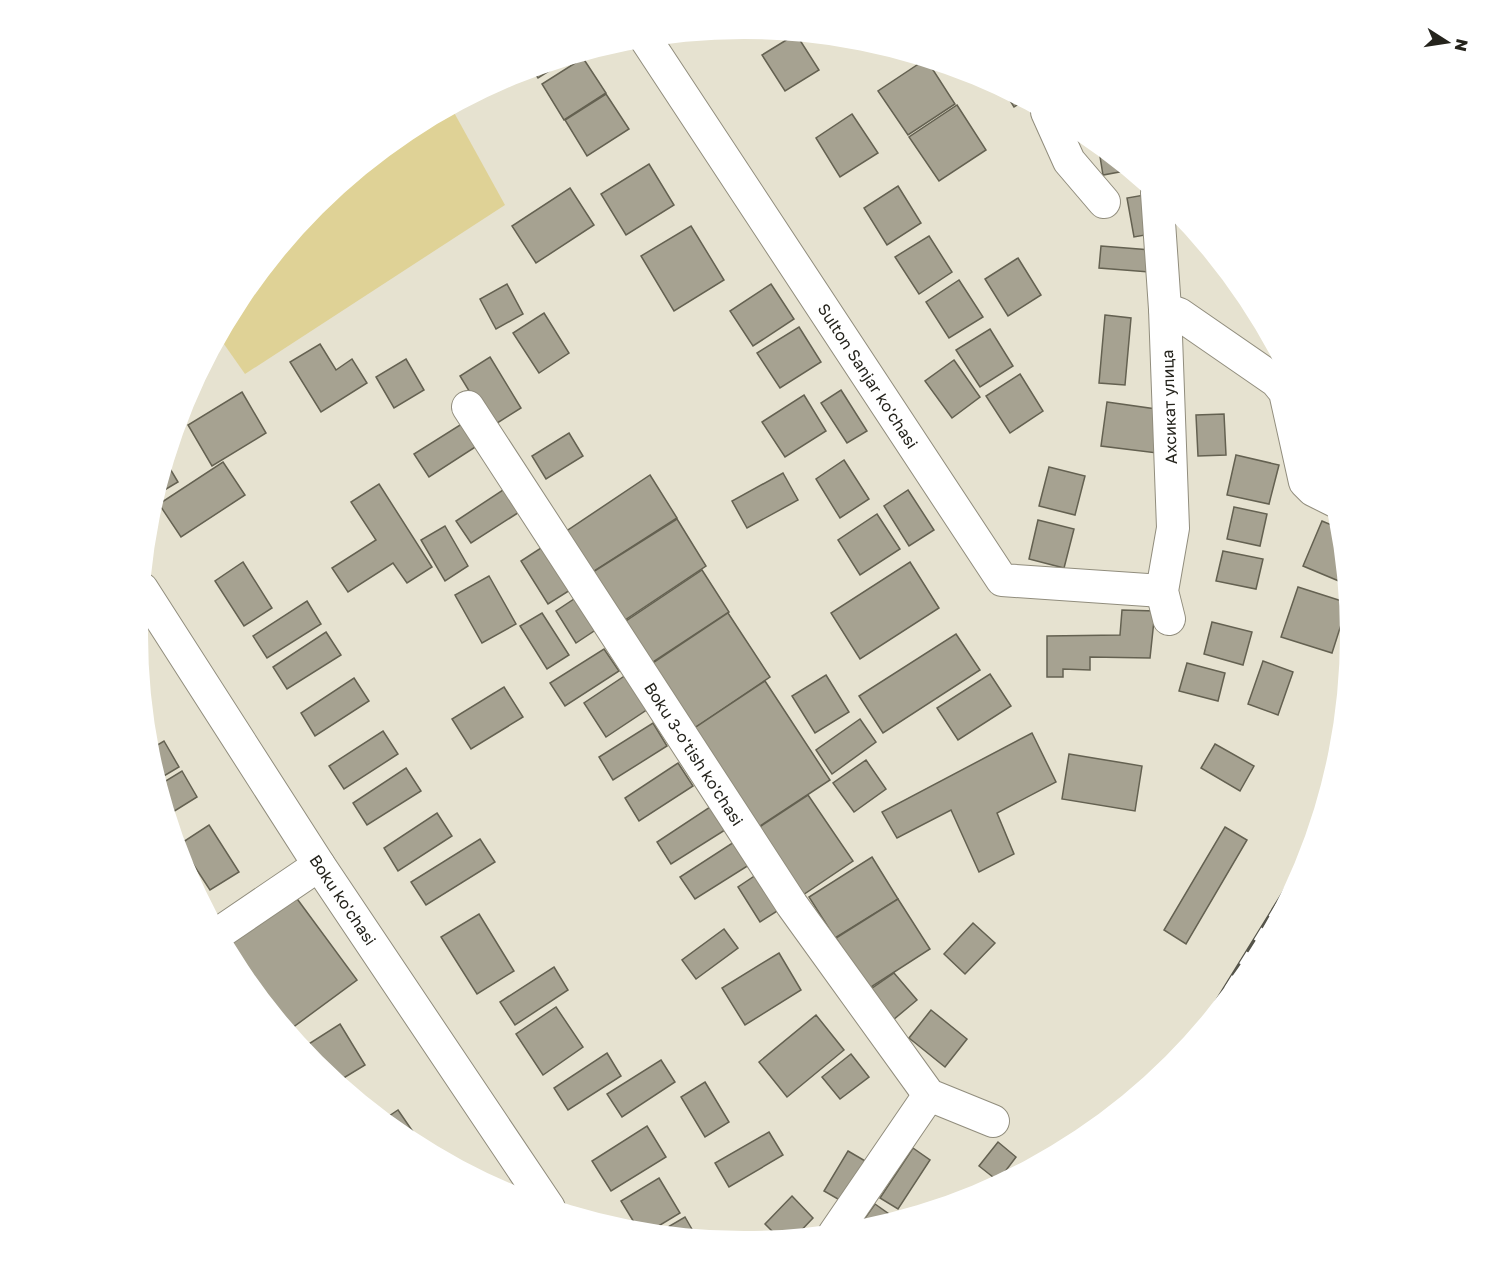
<svg xmlns="http://www.w3.org/2000/svg" width="1489" height="1271" font-family="'Golos Text',sans-serif">
	<rect width="100%" height="100%" fill="#e6e2d0"/>
	<polygon fill="#dfd296" points="451,107 505,205 245,374 219,337 240,298 316,206 408,131"/>
	<g fill="#a6a291" stroke="#646151" stroke-width="1.5">
		<polygon points="796,34 819,70 785,91 762,55"/>
		<polygon points="571,57 538,78 532,69"/>
		<polygon points="583,58 606,93 564,120 542,84"/>
		<polygon points="926,59 955,104 908,135 878,91"/>
		<polygon points="1003,89 1025,100 1014,107"/>
		<polygon points="606,94 629,129 587,156 565,120"/>
		<polygon points="957,105 986,150 939,181 909,137"/>
		<polygon points="852,114 878,153 840,177 816,138"/>
		<polygon points="1098,144 1130,170 1103,175"/>
		<polygon points="649,164 674,205 626,235 601,194"/>
		<polygon points="898,186 921,223 887,245 864,208"/>
		<polygon points="570,188 594,225 536,263 512,226"/>
		<polygon points="1144,195 1151,234 1134,237 1127,198"/>
		<polygon points="691,226 724,280 674,311 641,256"/>
		<polygon points="929,236 952,272 919,294 895,257"/>
		<polygon points="1101,246 1151,250 1149,272 1099,268"/>
		<polygon points="1018,258 1041,295 1008,316 985,279"/>
		<polygon points="959,280 983,317 949,338 926,302"/>
		<polygon points="507,284 523,314 496,329 480,299"/>
		<polygon points="771,284 794,319 753,346 730,311"/>
		<polygon points="544,313 569,353 539,373 513,333"/>
		<polygon points="1105,315 1131,318 1125,385 1099,383"/>
		<polygon points="799,327 821,362 780,388 757,353"/>
		<polygon points="990,329 1013,366 980,387 956,350"/>
		<polygon points="320,344 336,370 352,359 367,383 321,412 290,362"/>
		<polygon points="490,357 521,408 491,427 460,376"/>
		<polygon points="406,359 424,390 394,408 376,377"/>
		<polygon points="954,360 980,397 952,418 925,381"/>
		<polygon points="1020,374 1043,411 1010,433 986,396"/>
		<polygon points="841,390 867,431 847,443 821,403"/>
		<polygon points="242,392 266,433 212,466 188,425"/>
		<polygon points="804,395 826,431 785,457 762,422"/>
		<polygon points="1107,402 1163,410 1157,453 1101,446"/>
		<polygon points="1224,414 1226,455 1198,456 1196,415"/>
		<polygon points="468,420 483,442 429,477 414,454"/>
		<polygon points="569,433 583,456 546,479 532,456"/>
		<polygon points="1236,455 1279,465 1269,504 1227,495"/>
		<polygon points="844,460 869,499 840,518 816,479"/>
		<polygon points="166,462 178,482 156,495"/>
		<polygon points="223,462 245,495 181,537 159,504"/>
		<polygon points="1049,467 1085,476 1075,515 1039,506"/>
		<polygon points="783,473 798,500 747,528 732,501"/>
		<polygon points="650,475 677,518 585,577 559,536"/>
		<polygon points="379,484 432,567 407,583 393,563 348,592 332,568 376,540 351,502"/>
		<polygon points="509,486 524,509 471,543 456,521"/>
		<polygon points="908,490 934,530 909,546 884,506"/>
		<polygon points="1234,507 1267,514 1260,546 1227,539"/>
		<polygon points="877,514 900,549 860,575 838,540"/>
		<polygon points="677,519 706,566 616,626 585,577"/>
		<polygon points="1038,520 1074,529 1064,568 1029,559"/>
		<polygon points="1322,521 1341,529 1346,584 1303,566"/>
		<polygon points="445,526 468,566 445,581 421,540"/>
		<polygon points="547,544 575,587 548,604 521,561"/>
		<polygon points="1223,551 1263,559 1256,589 1216,581"/>
		<polygon points="243,562 272,608 244,626 215,581"/>
		<polygon points="910,562 939,608 860,659 831,613"/>
		<polygon points="702,570 729,612 644,668 617,627"/>
		<polygon points="489,576 516,624 482,643 455,595"/>
		<polygon points="1298,587 1348,603 1332,653 1281,637"/>
		<polygon points="580,595 600,627 576,643 556,611"/>
		<polygon points="307,601 321,624 267,658 253,636"/>
		<polygon points="1122,610 1155,611 1150,658 1090,657 1090,670 1063,669 1063,677 1047,677 1047,636 1120,635"/>
		<polygon points="542,613 569,655 547,669 520,626"/>
		<polygon points="728,613 770,677 687,733 644,669"/>
		<polygon points="1212,622 1252,632 1243,665 1204,654"/>
		<polygon points="326,632 341,655 287,689 273,667"/>
		<polygon points="956,634 980,670 883,733 859,696"/>
		<polygon points="604,649 619,671 565,706 550,683"/>
		<polygon points="1263,661 1293,672 1278,715 1248,704"/>
		<polygon points="1187,663 1225,673 1218,701 1179,691"/>
		<polygon points="629,673 651,707 606,737 584,703"/>
		<polygon points="990,674 1011,706 958,740 937,708"/>
		<polygon points="826,675 849,712 815,733 792,696"/>
		<polygon points="354,678 369,701 315,736 301,713"/>
		<polygon points="765,681 830,780 751,832 687,733"/>
		<polygon points="504,687 523,717 471,749 452,719"/>
		<polygon points="860,719 876,742 832,774 816,750"/>
		<polygon points="653,723 667,746 613,780 599,757"/>
		<polygon points="383,731 398,754 344,789 329,766"/>
		<polygon points="1032,733 1056,782 997,813 1014,854 979,872 951,810 897,838 882,812"/>
		<polygon points="164,741 179,767 157,780 149,750"/>
		<polygon points="1215,744 1254,766 1240,791 1201,768"/>
		<polygon points="1069,754 1142,766 1135,811 1062,799"/>
		<polygon points="866,760 886,789 854,812 833,783"/>
		<polygon points="678,763 693,786 639,821 625,798"/>
		<polygon points="406,768 421,791 367,825 353,803"/>
		<polygon points="182,771 197,797 168,815 159,785"/>
		<polygon points="808,795 853,861 797,899 752,832"/>
		<polygon points="710,807 725,830 671,864 657,842"/>
		<polygon points="437,813 452,836 398,871 384,848"/>
		<polygon points="209,825 239,872 210,890 180,844"/>
		<polygon points="1225,827 1247,840 1186,944 1164,930"/>
		<polygon points="480,839 495,862 426,905 411,882"/>
		<polygon points="734,842 749,865 695,899 680,877"/>
		<polygon points="872,857 898,899 835,938 809,897"/>
		<polygon points="759,873 782,908 760,922 738,887"/>
		<polygon points="295,896 357,980 288,1031 240,972 226,947"/>
		<polygon points="898,899 930,949 868,989 836,938"/>
		<polygon points="479,914 514,971 477,994 441,937"/>
		<polygon points="973,923 995,943 965,974 944,954"/>
		<polygon points="724,929 738,948 696,979 682,960"/>
		<polygon points="779,953 801,990 745,1025 722,988"/>
		<polygon points="554,967 568,990 515,1025 500,1002"/>
		<polygon points="894,973 917,1000 893,1020 868,991"/>
		<polygon points="556,1007 583,1047 543,1075 516,1034"/>
		<polygon points="931,1010 967,1039 945,1067 909,1038"/>
		<polygon points="816,1015 844,1050 787,1097 759,1062"/>
		<polygon points="340,1024 365,1065 337,1082 316,1065 304,1047"/>
		<polygon points="607,1053 621,1076 568,1110 554,1088"/>
		<polygon points="851,1054 869,1077 840,1099 822,1077"/>
		<polygon points="661,1060 675,1082 622,1117 607,1094"/>
		<polygon points="705,1082 729,1122 705,1137 681,1097"/>
		<polygon points="398,1110 418,1139 412,1143 383,1120"/>
		<polygon points="647,1126 666,1157 611,1191 592,1161"/>
		<polygon points="769,1132 783,1155 729,1187 715,1163"/>
		<polygon points="998,1142 1016,1157 998,1181 979,1166"/>
		<polygon points="913,1148 930,1160 898,1209 880,1198"/>
		<polygon points="848,1151 867,1162 843,1202 824,1191"/>
		<polygon points="659,1178 680,1213 647,1233 640,1232 621,1201"/>
		<polygon points="792,1196 813,1218 794,1238 780,1239 765,1224"/>
		<polygon points="875,1204 889,1214 881,1225 855,1232"/>
		<polygon points="685,1217 697,1238 656,1234"/>
	</g>
	<g fill="none" stroke-linecap="round" stroke-linejoin="round">
		<g stroke="#918d7d" stroke-width="34">
			<g id="minor">
				<polyline points="645,38 1002,580 1162,591"/>
				<polyline points="1047,112 1069,161 1104,202"/>
				<polyline points="1157,193 1165,309 1173,528 1162,591 1169,619"/>
				<polyline points="1165,309 1179,314 1276,381 1285,392 1305,482 1313,490 1335,501"/>
				<polyline points="468,407 792,905 929,1095 993,1121"/>
				<polyline points="142,589 319,865 549,1208"/>
				<polyline points="219,933 319,865"/>
				<polyline points="834,1234 929,1095"/>
			</g>
		</g>
		<use href="#minor" stroke="#fff" stroke-width="32"/>
		<g stroke="#55544a" stroke-width="7">
			<polyline id="rail" points="1197,1036 1310,853"/>
		</g>
		<use href="#rail" stroke="#fff" stroke-width="4.5" stroke-dasharray="14" stroke-linecap="butt"/>
	</g>
	<g text-anchor="middle" dominant-baseline="central" stroke-width="5" stroke-linejoin="round" paint-order="stroke">
		<g font-size="16" fill="#24231c" stroke="#fff">
			<text transform="translate(868 376) rotate(57)">Sulton Sanjar ko'chasi</text>
			<text transform="translate(1169 407) rotate(-92)">Ахсикат улица</text>
			<text transform="translate(694 754) rotate(57)">Boku 3-o'tish ko'chasi</text>
			<text transform="translate(343 900) rotate(56)">Boku ko'chasi</text>
		</g>
	</g>
	<path d="M0 0H1489V1271H0ZM148 635a596 596 0 1 1 1192 0a596 596 0 1 1-1192 0Z" fill="#fff" fill-rule="evenodd"/>
	<g transform="translate(1447 42) rotate(102)" stroke="#ffffff" stroke-width="4.5" paint-order="stroke">
	<path d="M0-4.5L10 22L0 15L-10 22Z" fill="#24231c"/>
	<text y="-9" font-size="16" font-weight="bold" text-anchor="middle" fill="#24231c">N</text>
	</g>
</svg>
